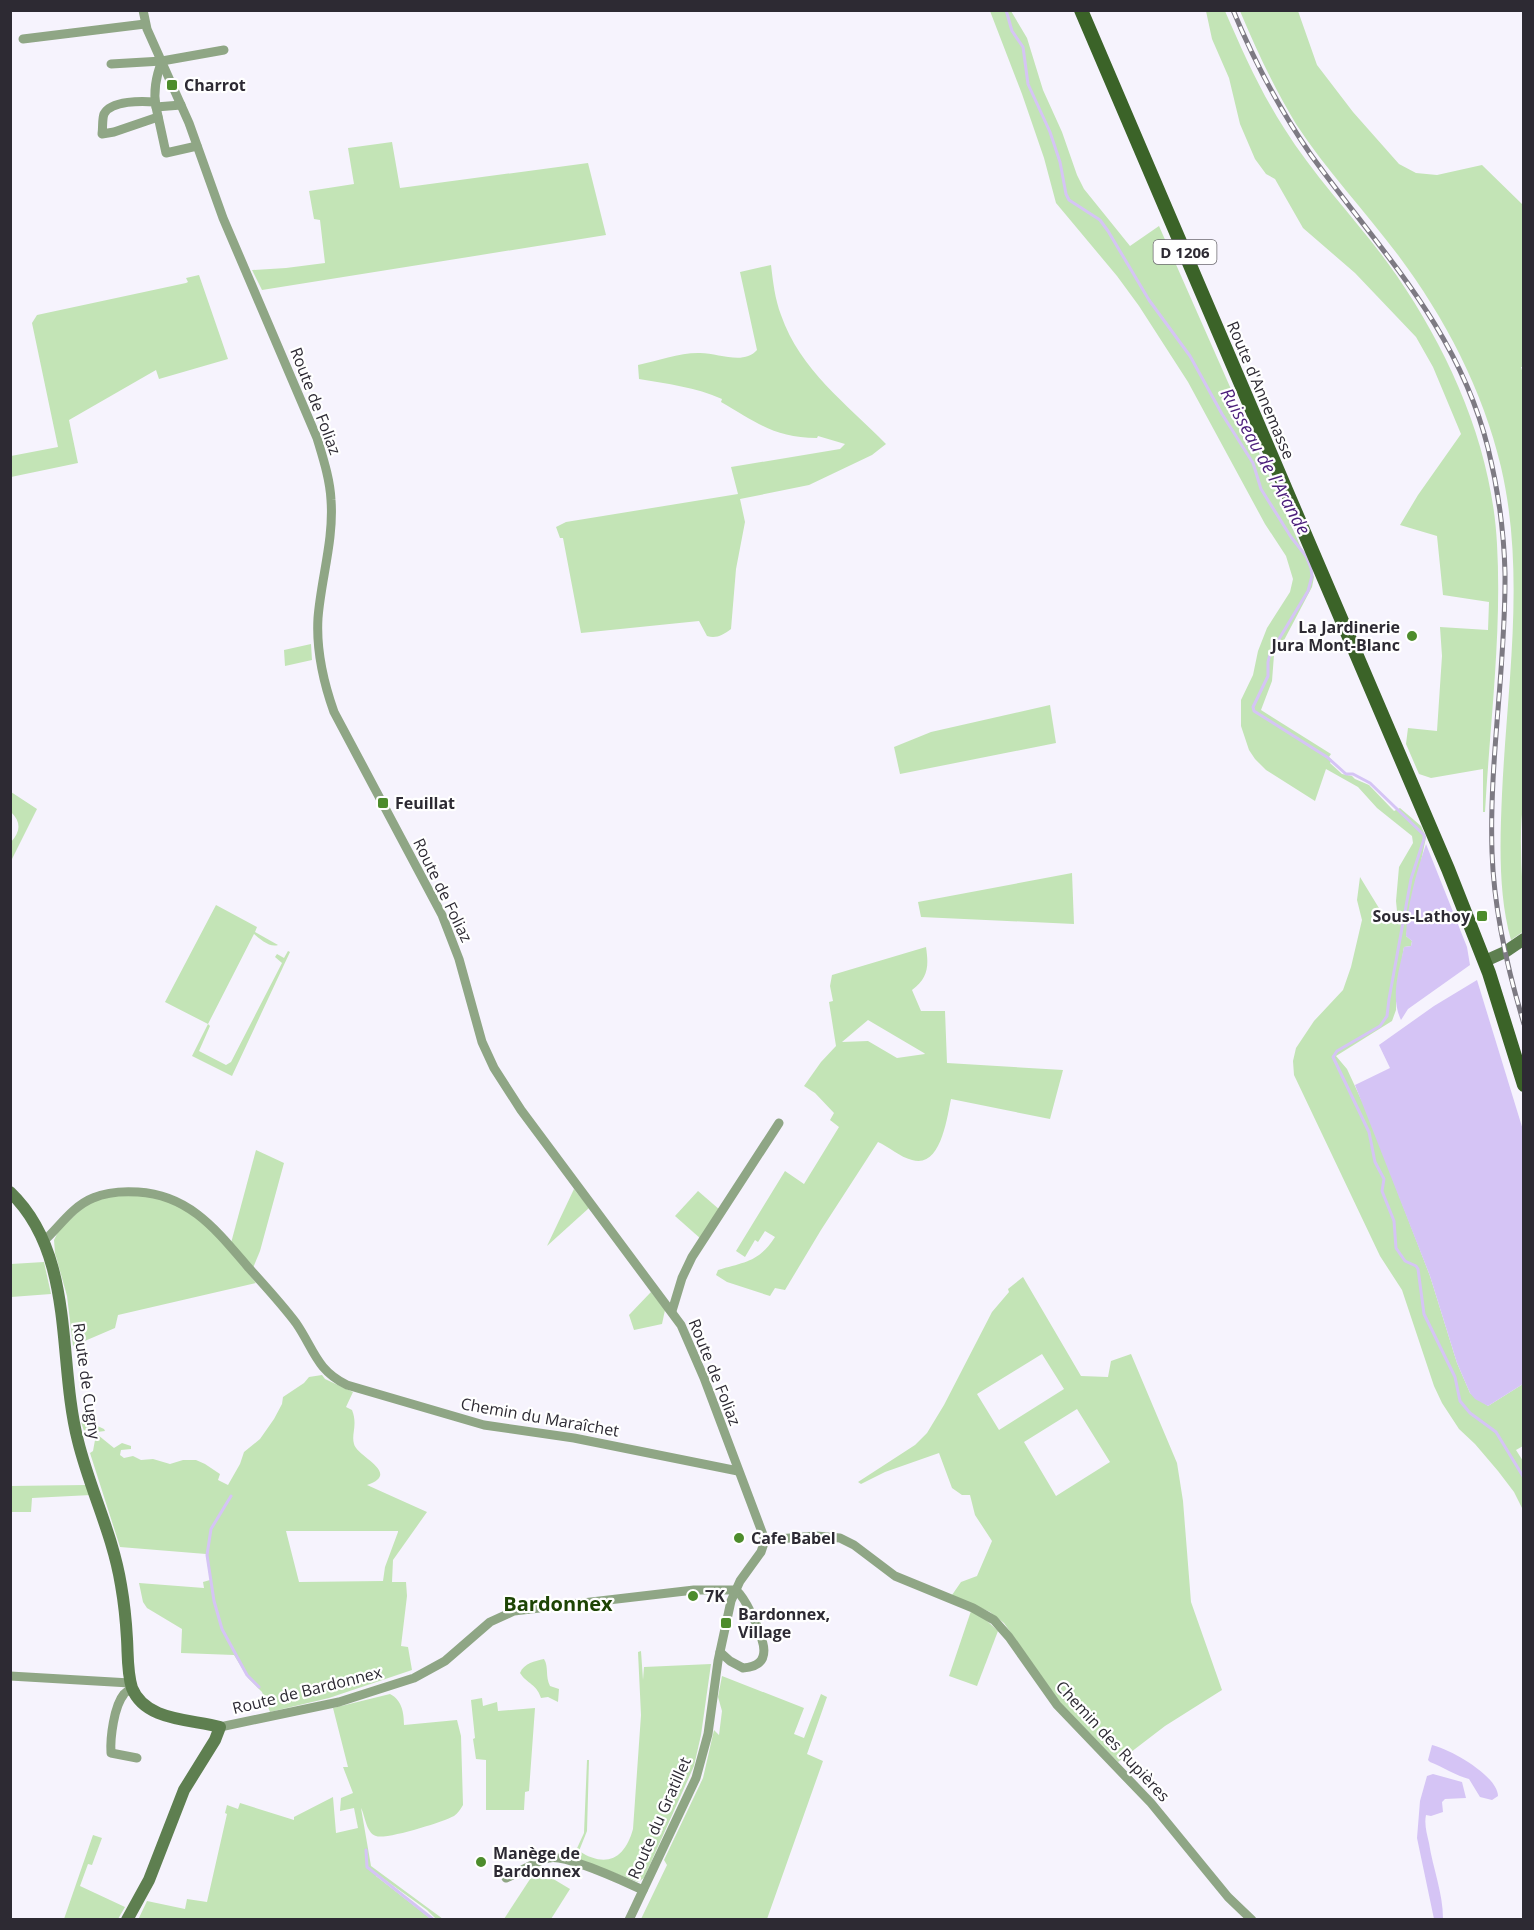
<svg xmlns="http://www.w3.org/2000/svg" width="1534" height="1930" font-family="'Open Sans',sans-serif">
	<rect width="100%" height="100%" fill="#f6f3fd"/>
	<g fill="#c3e4b6" fill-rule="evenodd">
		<polygon points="990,11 1011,11 1027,38 1043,90 1062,132 1077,175 1084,189 1130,246 1159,226 1314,577 1312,587 1281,646 1274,655 1272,681 1261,710 1331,754 1329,757 1332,760 1330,763 1342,774 1352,776 1355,779 1369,785 1394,811 1400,808 1421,826 1426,837 1406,936 1412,941 1411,946 1404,947 1396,995 1396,1010 1392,1021 1336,1056 1347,1069 1366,1110 1430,1276 1457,1363 1470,1393 1488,1406 1523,1384 1523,1446 1516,1450 1523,1461 1523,1510 1514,1492 1498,1471 1475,1444 1459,1429 1442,1403 1434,1386 1402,1290 1380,1256 1294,1075 1293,1061 1296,1048 1314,1021 1343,990 1351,967 1362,920 1357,900 1360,877 1385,918 1398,921 1396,901 1399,867 1413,843 1412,836 1377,808 1358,787 1326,769 1315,801 1266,770 1255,759 1249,750 1241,726 1241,700 1253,675 1258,651 1267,628 1290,592 1293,579 1286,556 1265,524 1188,382 1139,306 1117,276 1056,203 1044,158 1022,94"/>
		<path d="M1206,11H1225C1242,50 1260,91 1284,128C1317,181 1362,225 1397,276C1451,355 1492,448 1497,544C1502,633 1490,723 1485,812H1483V769L1431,778L1419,774L1406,744L1408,728L1437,731L1442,656L1440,627L1488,630L1489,602L1443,595L1437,536L1400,525L1418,495L1461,434L1433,367L1416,337L1355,273L1303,228L1275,179L1266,174L1255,159L1240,124L1229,78L1212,39Z"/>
		<path d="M1240,11H1298L1317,65L1353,112L1399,164L1416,173L1437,175L1482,165L1523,205L1524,367H1521L1524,377V797C1517,842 1524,886 1524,931L1511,940C1498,894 1500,841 1502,794C1507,686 1526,574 1501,467C1483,390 1445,318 1398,255C1365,211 1326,170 1296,124C1274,88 1256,49 1240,11Z"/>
		<polygon points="392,142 400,188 588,163 606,235 262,290 252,270 286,268 325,263 320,220 314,219 309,191 354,184 348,148"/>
		<path d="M771,265C773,282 775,299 781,315C800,370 847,404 886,444L872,455L809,485L740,499L745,522L736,569L731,629C723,635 716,639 707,636L699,621L581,633L563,538H560L556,527L566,522L738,494L731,467L840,449L845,444L818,436L817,438C774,438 756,422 721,402L722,399C696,387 667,384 639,379L638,365C657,361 679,353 698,353C717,352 743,366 757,350L740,272Z"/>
		<polygon points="199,275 228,359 159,379 156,370 69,420 78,463 11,477 11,456 58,447 32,323 37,315 186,283 188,282 186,278"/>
		<polygon points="311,644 312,660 285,666 284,650"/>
		<polygon points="1050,705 1056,743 900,774 894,747 931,732"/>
		<path d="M11,792L37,809L11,861V842C21,831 21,822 11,812Z"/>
		<polygon points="1072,873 1074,924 921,917 918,902"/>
		<path d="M216,905L257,927L255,932L278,945C270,948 260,939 254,934L208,1024L210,1026L199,1051L226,1065L231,1062L282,963L275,957L277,954L284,958L288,951L290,952L232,1076L192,1056L208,1024L165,1002Z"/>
		<path d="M926,947C929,967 928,978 912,990L921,1011H945L947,1063L1063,1070L1050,1119L951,1099C947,1117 941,1169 912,1160C900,1157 889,1147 878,1142L821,1230L785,1290L775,1288L770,1296L727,1282L716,1275L718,1270C745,1262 759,1262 775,1237L765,1231L758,1242L755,1240L745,1257L736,1251L785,1171L804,1184L839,1127L830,1120L834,1113L815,1093L804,1086L821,1062L836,1046L829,1002L833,1001L830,986L832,975ZM868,1020L924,1053L925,1054L897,1058L868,1041L842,1042Z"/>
		<polygon points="256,1150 284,1163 260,1251 253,1268 231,1243"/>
		<polygon points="574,1189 589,1208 547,1246"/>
		<polygon points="698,1191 720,1210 701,1239 675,1216"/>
		<path d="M120,1195C131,1195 143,1195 153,1197C199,1206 228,1250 256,1283L118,1315L115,1328L73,1346L67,1296L55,1253L54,1240L59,1230L86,1205L98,1199Z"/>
		<polygon points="44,1262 51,1294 11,1297 11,1264"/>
		<path d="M1023,1277L1081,1376L1108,1377L1111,1361L1131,1354L1177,1463L1183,1501L1191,1602L1222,1690L1165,1726L1118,1762L1061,1704L1004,1623L990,1612L952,1595L961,1582L977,1576L992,1541L975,1515L970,1495H962L952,1488L939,1453L885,1472L861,1484L858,1482L915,1445L927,1433L944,1405L992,1312L1009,1292L1008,1289ZM1042,1354L1064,1389L999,1430L977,1394ZM1077,1409L1110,1462L1056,1496L1024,1442Z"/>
		<polygon points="651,1292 665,1310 662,1324 634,1330 629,1315"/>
		<path d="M322,1375L325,1379L353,1392L346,1407L352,1410C358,1425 351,1434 354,1444C357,1457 402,1473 367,1485L427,1512L393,1560L392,1582H406L407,1596L401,1646L408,1647L412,1670L329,1698L270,1712L262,1692L248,1678L234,1655L181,1653L182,1629L147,1608L143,1602L139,1583L204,1588L203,1582L210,1580L206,1554L120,1547L90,1453L93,1451L95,1440L91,1433L84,1431L81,1422L91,1423L104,1429L105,1431L97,1432L98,1435L114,1448L122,1443L131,1446V1449L121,1450L120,1455L124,1458L133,1456L141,1460L153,1459L170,1464L183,1460H196L205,1464L220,1474L218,1480L228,1485L240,1464L244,1452L260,1439L274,1419L282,1404L283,1397L304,1383L309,1377ZM286,1531H398V1532L385,1567L383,1581L299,1582Z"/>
		<polygon points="86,1485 91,1495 32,1498 31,1512 11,1512 10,1486"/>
		<polygon points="971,1611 986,1620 998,1631 977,1686 949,1676"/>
		<path d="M641,1651L643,1680L644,1667L711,1664L701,1735L694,1766L644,1878L638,1882L573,1857L584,1833L587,1760H589L587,1831L579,1851C607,1869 625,1858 633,1829L641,1715L638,1652Z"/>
		<path d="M544,1659C549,1667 545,1676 550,1686L559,1689L558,1702L548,1697L541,1698C536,1683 528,1685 520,1673C524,1663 535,1661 544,1659Z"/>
		<polygon points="722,1676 804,1708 794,1734 804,1738 821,1694 827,1697 807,1754 823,1761 767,1919 641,1919 667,1865 664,1860 703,1778 714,1730 719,1735 722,1711 718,1697"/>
		<path d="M390,1694C402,1700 404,1713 404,1725L457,1720L461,1736L463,1805C460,1810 458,1813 454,1816C443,1822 386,1840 376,1836C366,1833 365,1815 361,1808L371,1866L443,1919H436L427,1910L377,1874L376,1876L431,1919L138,1920L147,1901L185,1909L187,1899L207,1902L227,1814L225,1813L227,1805L238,1809L240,1803L294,1820V1817L333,1797L336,1833L358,1828L354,1808L340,1811L341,1798L353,1793L343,1767H348L333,1708Z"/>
		<polygon points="482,1698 483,1706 497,1702 498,1711 535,1708 529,1791 525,1792 524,1810 486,1810 486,1760 476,1759 473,1739 475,1738 471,1700"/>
		<polygon points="93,1835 102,1838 92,1865 88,1864 80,1886 125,1907 118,1919 64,1919"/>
		<polygon points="540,1871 570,1889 551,1919 504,1919 534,1873"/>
	</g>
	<g fill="#d5c4f5">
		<path d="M1426,844L1467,947L1470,965L1408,1009L1401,1020C1390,997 1399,971 1404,947L1411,946L1412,941L1406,936C1407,905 1416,874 1426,844Z"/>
		<polygon points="1477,980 1523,1130 1523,1384 1488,1406 1475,1399 1470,1393 1457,1363 1430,1276 1355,1085 1390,1068 1379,1045 1434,1006"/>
		<path d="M1432,1745C1450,1749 1498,1776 1498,1796L1492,1800L1480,1797L1469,1779C1456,1776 1443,1767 1430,1762L1428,1760Z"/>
		<path d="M1433,1774L1462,1782L1466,1798L1445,1799L1442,1802L1443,1812L1431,1816L1426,1815C1424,1824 1427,1834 1429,1843C1433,1869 1443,1893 1443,1919H1434L1417,1838L1420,1801L1427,1776Z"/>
	</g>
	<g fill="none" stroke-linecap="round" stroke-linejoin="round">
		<g stroke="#d5c4f5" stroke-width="3">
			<polyline points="1006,10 1012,31 1023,47 1028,84 1050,132 1060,162 1066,194 1069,200 1100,220 1108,231 1149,300 1190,356 1222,414 1253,463 1261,489 1291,537 1306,556 1311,568 1312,576 1308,591 1270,654 1268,662 1268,676 1253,707 1254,711 1327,757 1346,774 1353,774 1370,783 1424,835 1424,839 1411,879 1389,999 1387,1016 1380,1026 1337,1051 1333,1057 1369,1132 1375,1162 1384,1179 1382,1191 1394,1221 1396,1248 1405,1261 1416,1266 1418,1269 1424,1314 1455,1377 1460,1401 1470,1413 1496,1432 1524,1478"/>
			<polyline points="231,1496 211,1529 207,1555 214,1601 222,1629 247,1675 259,1687"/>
			<polyline points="366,1850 367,1867 434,1920"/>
		</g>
		<g stroke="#8fa685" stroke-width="9">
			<path d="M143,10L147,29L189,123L223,218L317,438C323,458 330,479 331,500C334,540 321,579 318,618C316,651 323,681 334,712L442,915L459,959L482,1042L494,1068L521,1110L681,1325L704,1378L765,1540L761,1552L740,1581L731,1601L718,1661L708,1734L696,1778L629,1920"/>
			<polyline points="23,39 145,24"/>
			<path d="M162,61C156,76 153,91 156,107L181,105"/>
			<polyline points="111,64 162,61 224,50"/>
			<path d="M155,102C143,101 111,100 104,114C102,119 103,128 102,134L114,132L158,117"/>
			<polyline points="156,107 166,153 197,146"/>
			<path d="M45,1240C60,1226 73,1206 93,1198C107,1192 123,1191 138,1192C190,1195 217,1231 248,1267C264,1285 281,1303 296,1323C314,1349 316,1370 347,1385L484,1425L574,1438L738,1471"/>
			<polyline points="672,1311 682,1278 692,1257 779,1123"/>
			<polyline points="765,1540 816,1536 840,1538 854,1545 895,1576 973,1608 994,1620 1009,1637 1057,1705 1151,1803 1228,1897 1252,1920"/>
			<path d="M720,1652L730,1661L743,1668C776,1666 762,1637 754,1619C749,1609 745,1598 736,1590"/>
			<polyline points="10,1676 130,1683"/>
			<path d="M132,1688C131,1689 124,1693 124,1694C114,1706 110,1738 111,1753L137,1758"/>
			<polyline points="220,1727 339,1702 414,1678 445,1661 490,1622 514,1611 694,1590 736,1590"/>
			<path d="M506,1878C520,1872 534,1862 549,1858C566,1854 625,1882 643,1890"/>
		</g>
		<g stroke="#5e7f50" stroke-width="12">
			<polyline points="1485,961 1505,952 1524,939"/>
			<path d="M10,1192C76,1255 57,1360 78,1441C90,1490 113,1535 121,1585C124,1602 126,1621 127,1639C128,1655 127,1672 132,1688C145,1721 190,1719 220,1727L215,1740L184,1790L149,1880L127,1920"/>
		</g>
		<polyline stroke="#3b6328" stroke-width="14" points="1081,10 1448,869 1489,973 1524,1085"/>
		<g stroke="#7d7a83" stroke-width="5">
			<path id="rail" d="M1233,10C1254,61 1280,110 1311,155C1380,251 1458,328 1488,448C1498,489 1504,531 1505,573C1506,666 1489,759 1492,852C1494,910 1507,968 1524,1024"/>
		</g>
		<use href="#rail" stroke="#fff" stroke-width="3" stroke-dasharray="9" stroke-linecap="butt"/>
	</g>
	<g fill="#4d8c2c" stroke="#fff" stroke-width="2">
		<rect x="166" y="79" width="12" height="12" rx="3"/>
		<circle cx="1412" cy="636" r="6"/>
		<rect x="377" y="797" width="12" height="12" rx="3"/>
		<rect x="1476" y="910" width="12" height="12" rx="3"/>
		<circle cx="739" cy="1538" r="6"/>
		<circle cx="693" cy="1596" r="6"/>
		<rect x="720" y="1617" width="12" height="12" rx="3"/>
		<circle cx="481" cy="1862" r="6"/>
	</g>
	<g text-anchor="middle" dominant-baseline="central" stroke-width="4.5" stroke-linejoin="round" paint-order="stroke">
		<rect fill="#fff" stroke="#6c6a70" stroke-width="1.5" x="1153.5" y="240" width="63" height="24" rx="4.5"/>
		<g font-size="15" font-weight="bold" fill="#2d2a33">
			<text x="1185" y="252">D 1206</text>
		</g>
		<g font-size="16" font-weight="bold" fill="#2d2a33" stroke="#fff" text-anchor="start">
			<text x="184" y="85">Charrot</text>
			<text x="1400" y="627" text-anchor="end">La Jardinerie<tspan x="1400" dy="18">Jura Mont-Blanc</tspan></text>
			<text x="395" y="803">Feuillat</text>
			<text x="1470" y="916" text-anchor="end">Sous-Lathoy</text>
			<text x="751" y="1538">Cafe Babel</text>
			<text x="705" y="1596">7K</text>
			<text x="738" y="1614">Bardonnex,<tspan x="738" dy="18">Village</tspan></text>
			<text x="493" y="1853">Manège de<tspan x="493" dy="18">Bardonnex</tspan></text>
		</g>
		<g font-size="16" fill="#2d2a33" stroke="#fff">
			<text transform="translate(1261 390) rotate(67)">Route d'Annemasse</text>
			<text transform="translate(316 401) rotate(69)">Route de Foliaz</text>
			<text transform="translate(443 890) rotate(64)">Route de Foliaz</text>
			<text transform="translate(715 1372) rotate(68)">Route de Foliaz</text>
			<text transform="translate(87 1381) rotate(82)">Route de Cugny</text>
			<text transform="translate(540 1417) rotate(10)">Chemin du Maraîchet</text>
			<text transform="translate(307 1690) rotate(-14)">Route de Bardonnex</text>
			<text transform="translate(1113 1741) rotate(47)">Chemin des Rupières</text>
			<text transform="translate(659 1818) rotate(-66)">Route du Gratillet</text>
		</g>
		<g font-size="18" font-style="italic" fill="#4b1e7b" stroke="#fff">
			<text transform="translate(1266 461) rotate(61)">Ruisseau de l'Arande</text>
		</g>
		<g font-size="20" font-weight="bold" fill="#1d4404" stroke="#fff">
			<text x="558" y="1603">Bardonnex</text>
		</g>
	</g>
	<rect width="1534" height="1930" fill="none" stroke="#2d2a33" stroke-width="24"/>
</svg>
